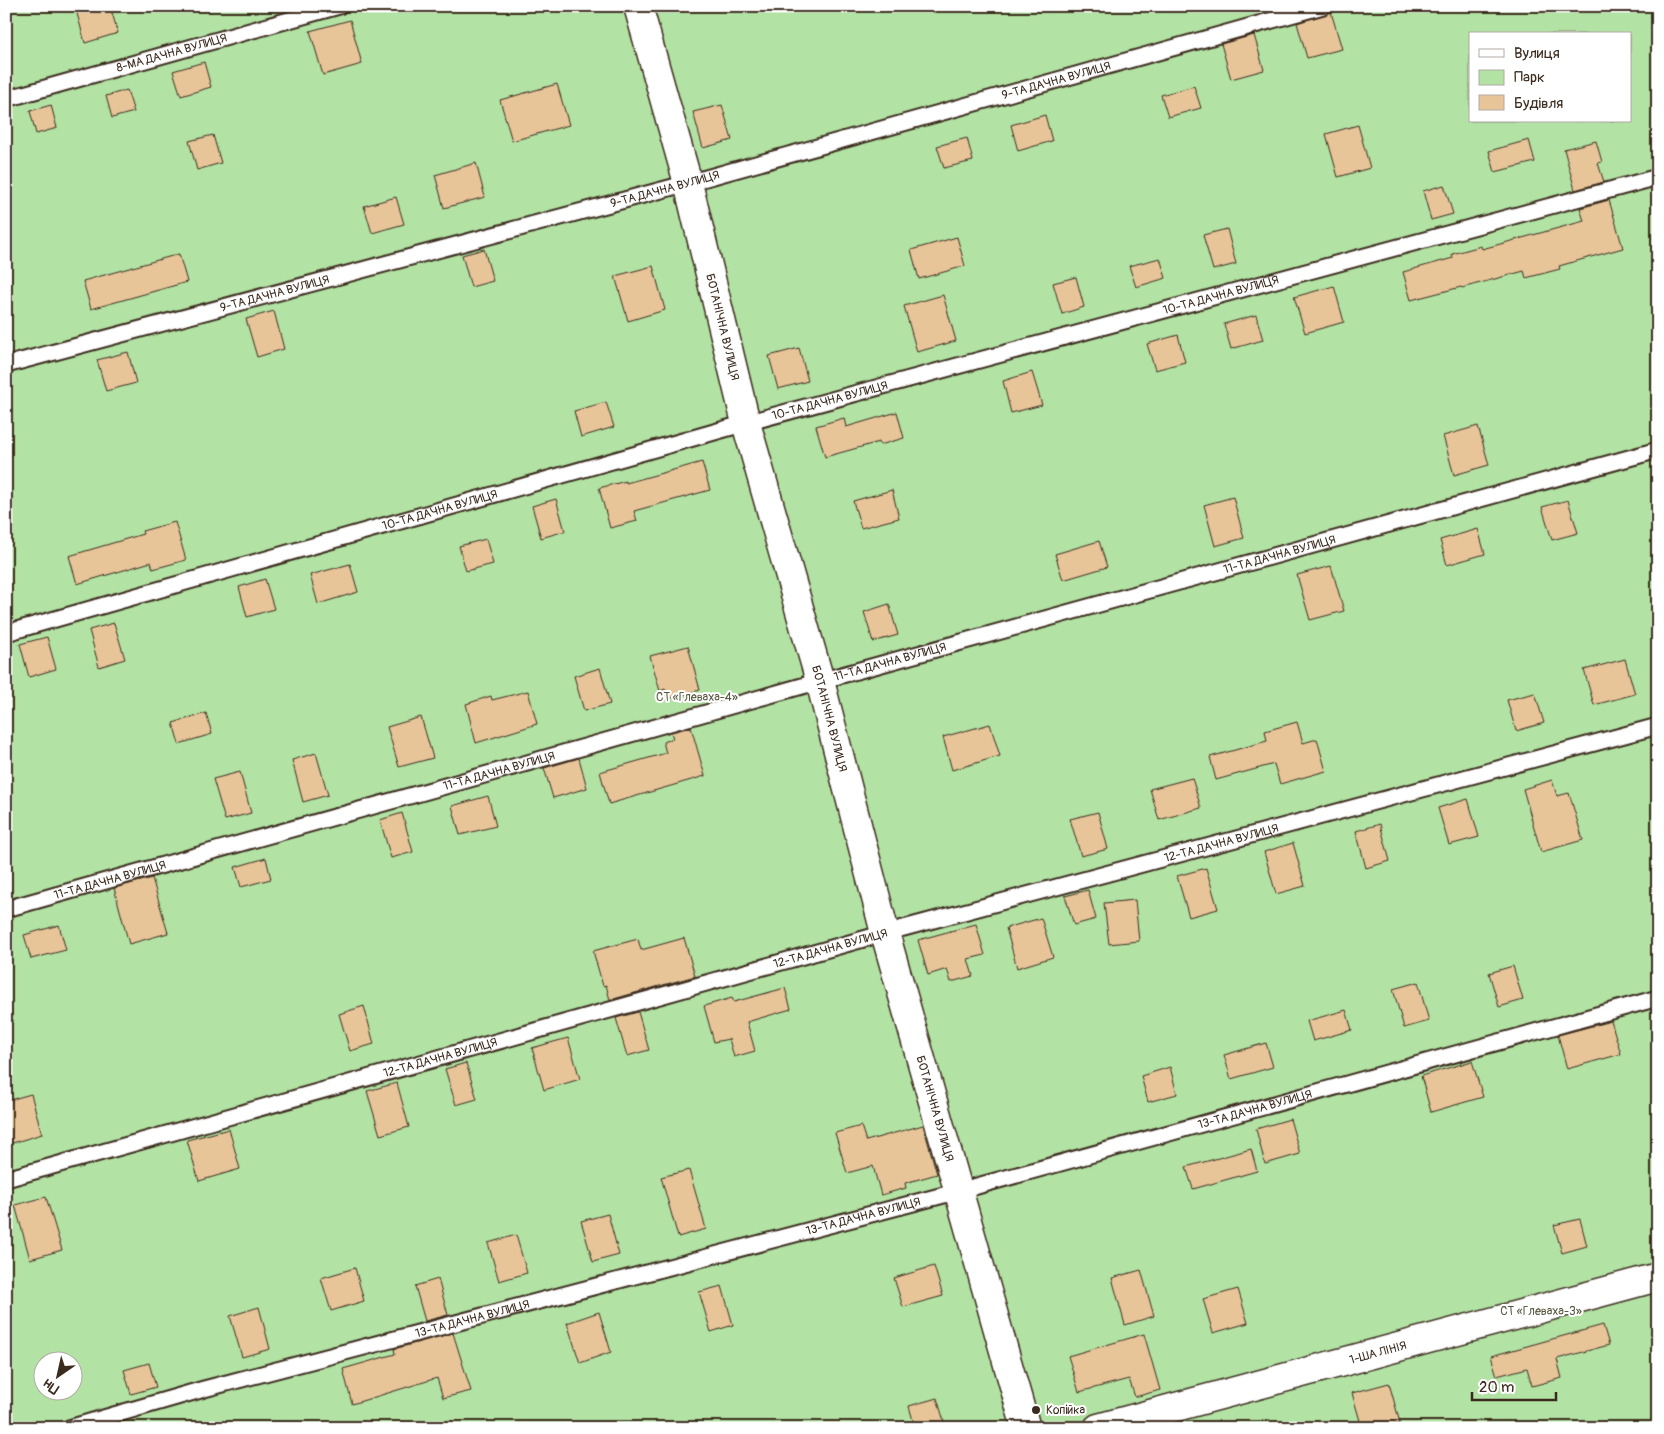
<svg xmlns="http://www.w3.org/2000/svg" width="1664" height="1434" font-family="Pangolin,sans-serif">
	<rect width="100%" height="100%" fill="#fff"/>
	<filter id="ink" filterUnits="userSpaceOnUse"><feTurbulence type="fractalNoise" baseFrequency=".02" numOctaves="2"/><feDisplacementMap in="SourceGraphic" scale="10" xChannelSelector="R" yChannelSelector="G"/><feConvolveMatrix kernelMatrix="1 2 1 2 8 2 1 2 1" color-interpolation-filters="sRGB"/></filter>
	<g filter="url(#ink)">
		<path fill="#b2e3a4" stroke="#768661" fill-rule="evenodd" d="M6,6H1658V1428H6ZM1470,34H1630V121H1470ZM42,1362H72V1392H42Z"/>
		<g fill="#e7c599" stroke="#3b2a1e">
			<polygon points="75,6 110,6 118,33 85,43"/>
			<polygon points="1331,12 1342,49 1307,58 1297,23"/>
			<polygon points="350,20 362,64 323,75 310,31"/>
			<polygon points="1254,35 1264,70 1231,79 1221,44"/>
			<polygon points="204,62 211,87 181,96 173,71"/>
			<polygon points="557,84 569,125 512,141 500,100"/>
			<polygon points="1194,86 1201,108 1168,117 1161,95"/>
			<polygon points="127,90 134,112 112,118 106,96"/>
			<polygon points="51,105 57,128 36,134 30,111"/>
			<polygon points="722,105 732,140 703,148 693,112"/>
			<polygon points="1045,115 1052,141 1018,151 1011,125"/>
			<polygon points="1358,125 1370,168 1338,177 1326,134"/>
			<polygon points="213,135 221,163 197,170 189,141"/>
			<polygon points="967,138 973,161 944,168 937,146"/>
			<polygon points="1529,140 1535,162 1495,172 1489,151"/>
			<polygon points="1596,141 1602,162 1598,163 1604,182 1575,190 1564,149"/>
			<polygon points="476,163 485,197 444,208 435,175"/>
			<polygon points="1444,185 1453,214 1431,220 1423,191"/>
			<polygon points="396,197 404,224 372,233 364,206"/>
			<polygon points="1609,200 1623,248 1559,266 1560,269 1526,278 1524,271 1462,288 1461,287 1411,300 1403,272 1453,258 1452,254 1481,246 1482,249 1584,221 1580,208"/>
			<polygon points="1227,229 1236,264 1213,270 1203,235"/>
			<polygon points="957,237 965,266 919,279 911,250"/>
			<polygon points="484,249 493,281 471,287 462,255"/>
			<polygon points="179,254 187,282 91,309 83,281"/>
			<polygon points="1160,258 1166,278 1136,287 1129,266"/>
			<polygon points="653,266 665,310 628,321 615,276"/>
			<polygon points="1076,277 1084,307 1062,314 1053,283"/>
			<polygon points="1334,286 1344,322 1305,333 1294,297"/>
			<polygon points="943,295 956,341 917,352 904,306"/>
			<polygon points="274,311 284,349 257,357 246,319"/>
			<polygon points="1256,315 1263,340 1231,349 1224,324"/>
			<polygon points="1178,335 1185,362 1155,370 1147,344"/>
			<polygon points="799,348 808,381 778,389 769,356"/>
			<polygon points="128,352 136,383 106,391 97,360"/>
			<polygon points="1032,372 1042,405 1011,413 1003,381"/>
			<polygon points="606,402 614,427 581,437 574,411"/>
			<polygon points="897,412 904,438 880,445 879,442 825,457 816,426 844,418 846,427"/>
			<polygon points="1478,426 1489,465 1454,475 1443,436"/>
			<polygon points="702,462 710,490 634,511 637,521 610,528 599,488 626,481 626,483"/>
			<polygon points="892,490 899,518 861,528 853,501"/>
			<polygon points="1233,497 1244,538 1215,546 1204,505"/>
			<polygon points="556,499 565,531 541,538 532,506"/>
			<polygon points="1568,500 1578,533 1552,540 1542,507"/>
			<polygon points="175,522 186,560 153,569 151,562 77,584 69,556 143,534 142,531"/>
			<polygon points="1478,529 1485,554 1447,565 1440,540"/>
			<polygon points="486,539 493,564 466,571 459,546"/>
			<polygon points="1099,541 1107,567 1063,580 1055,554"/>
			<polygon points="350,564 358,592 318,604 310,575"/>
			<polygon points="1331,566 1344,611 1310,620 1297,575"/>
			<polygon points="265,579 274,609 247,617 239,587"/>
			<polygon points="889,604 898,635 873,642 864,612"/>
			<polygon points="114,623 125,659 99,667 89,630"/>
			<polygon points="47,637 56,669 29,677 20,644"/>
			<polygon points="688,646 700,690 668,699 665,689 660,691 650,656"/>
			<polygon points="1625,659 1635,694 1594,705 1584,670"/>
			<polygon points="600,668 610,704 584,711 574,676"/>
			<polygon points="528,691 537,724 476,743 466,704 491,696 492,700"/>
			<polygon points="1535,693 1544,723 1516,731 1507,700"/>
			<polygon points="206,713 212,734 179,744 173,723"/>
			<polygon points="421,717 433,758 399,767 387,727"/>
			<polygon points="1297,722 1303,743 1317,739 1326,771 1280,784 1274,764 1216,780 1210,757 1267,741 1265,731"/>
			<polygon points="990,724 1000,756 952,770 943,737"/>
			<polygon points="691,727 705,776 609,804 600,772 666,753 663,742 673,739 671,732"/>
			<polygon points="316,753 328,795 303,802 292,760"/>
			<polygon points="579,758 587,788 553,798 544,768"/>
			<polygon points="240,772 251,813 225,820 213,779"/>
			<polygon points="1192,778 1201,808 1159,820 1150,789"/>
			<polygon points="1552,780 1557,796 1569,793 1583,840 1541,852 1523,789"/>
			<polygon points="488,796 496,826 460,835 452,806"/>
			<polygon points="1468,799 1479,837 1449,845 1438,808"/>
			<polygon points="1098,812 1108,849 1081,856 1070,819"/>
			<polygon points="402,813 413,852 391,858 380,820"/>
			<polygon points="1380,824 1390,861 1366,868 1356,831"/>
			<polygon points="1293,843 1305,886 1276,894 1264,852"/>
			<polygon points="266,858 271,879 241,887 235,867"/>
			<polygon points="1206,868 1218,909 1189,917 1177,876"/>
			<polygon points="152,878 168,933 129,944 114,888"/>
			<polygon points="1088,890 1096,919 1074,925 1065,896"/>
			<polygon points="1135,900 1139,941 1109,944 1104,903"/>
			<polygon points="1041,918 1053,957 1017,968 1006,928"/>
			<polygon points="976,924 985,955 968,959 973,976 951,982 947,969 928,975 918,940"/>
			<polygon points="59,925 66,950 31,959 24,935"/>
			<polygon points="684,938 695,976 610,1000 606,985 603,986 593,951 638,939 641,950"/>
			<polygon points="1513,966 1523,1000 1499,1007 1489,973"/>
			<polygon points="1418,982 1429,1021 1404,1028 1393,989"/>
			<polygon points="785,988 791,1009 747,1022 755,1051 734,1057 729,1039 714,1042 704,1006 732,998 734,1002"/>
			<polygon points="364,1006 374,1044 350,1051 339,1014"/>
			<polygon points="1346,1010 1352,1030 1313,1041 1307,1021"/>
			<polygon points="638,1012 649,1050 627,1056 616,1018"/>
			<polygon points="1611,1021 1621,1054 1567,1069 1558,1035"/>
			<polygon points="568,1038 580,1079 544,1090 532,1048"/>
			<polygon points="1266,1043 1273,1067 1231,1079 1224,1055"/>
			<polygon points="1472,1061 1483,1097 1431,1112 1421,1076"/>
			<polygon points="466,1063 477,1099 456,1105 445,1069"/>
			<polygon points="1170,1067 1177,1094 1148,1102 1141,1076"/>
			<polygon points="397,1083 409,1127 380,1135 367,1091"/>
			<polygon points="31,1094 42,1134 6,1145 6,1101"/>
			<polygon points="1290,1119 1300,1154 1265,1164 1256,1129"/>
			<polygon points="923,1125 937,1174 905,1183 906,1188 881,1195 873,1166 847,1173 835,1133 861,1126 866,1141"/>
			<polygon points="229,1129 240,1169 199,1181 187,1140"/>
			<polygon points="1251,1149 1257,1171 1193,1189 1186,1167"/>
			<polygon points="689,1170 706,1229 678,1237 661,1177"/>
			<polygon points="46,1197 62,1250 30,1259 15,1205"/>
			<polygon points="608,1214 619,1255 593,1262 581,1221"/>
			<polygon points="1580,1219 1587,1246 1562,1253 1554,1225"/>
			<polygon points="516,1235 527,1273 499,1281 488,1243"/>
			<polygon points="934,1266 943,1296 903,1307 894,1278"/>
			<polygon points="355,1268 364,1301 331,1311 321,1278"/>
			<polygon points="1141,1270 1154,1316 1125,1325 1112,1278"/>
			<polygon points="438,1279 448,1315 425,1321 415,1286"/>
			<polygon points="722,1286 733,1325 711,1332 699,1292"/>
			<polygon points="1238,1289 1248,1323 1213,1333 1203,1299"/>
			<polygon points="259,1307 270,1349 242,1357 230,1316"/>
			<polygon points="599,1312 611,1352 580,1363 567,1323"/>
			<polygon points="1603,1325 1609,1345 1557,1359 1562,1378 1532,1386 1527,1368 1497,1376 1491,1356"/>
			<polygon points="453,1333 471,1391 443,1398 437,1378 352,1404 343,1369 395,1354 394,1349"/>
			<polygon points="1144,1334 1160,1390 1135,1397 1129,1379 1079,1392 1068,1356"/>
			<polygon points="149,1363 156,1387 131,1394 124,1370"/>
			<polygon points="1389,1383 1400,1423 1383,1428 1362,1428 1352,1393"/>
			<polygon points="937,1398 946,1428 915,1428 909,1406"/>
		</g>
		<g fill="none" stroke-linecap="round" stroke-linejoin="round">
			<g stroke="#3b2a1e" stroke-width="19">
				<g id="lane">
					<path id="s1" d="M6,99L339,6"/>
					<path id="s2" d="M6,365L688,183L1323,6"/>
					<path id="s3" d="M6,633L746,423L1658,177"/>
					<path id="s4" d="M6,909L820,681L1658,450"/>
					<path id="s5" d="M6,1179L885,933L1658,726"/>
					<path id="s6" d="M69,1428L204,1389L959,1191L1658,998"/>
				</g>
			</g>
			<g stroke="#3b2a1e" stroke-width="31">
				<g id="street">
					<path id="s7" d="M638,6L688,183L746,423L820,681L885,933L1026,1428"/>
					<path id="s8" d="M1098,1428L1658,1277"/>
				</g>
			</g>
			<use href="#lane" stroke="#fff" stroke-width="15"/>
			<use href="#street" stroke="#fff" stroke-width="28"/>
		</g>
	</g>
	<circle fill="#3b2a1e" stroke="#fff" stroke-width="2" cx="1036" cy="1410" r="5"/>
	<g text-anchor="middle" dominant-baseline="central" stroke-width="4" stroke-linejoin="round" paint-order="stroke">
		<g font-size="12" fill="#3b2a1e" stroke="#fff">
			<text stroke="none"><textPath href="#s1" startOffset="172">8-МА ДАЧНА ВУЛИЦЯ</textPath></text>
			<text stroke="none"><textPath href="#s2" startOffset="1088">9-ТА ДАЧНА ВУЛИЦЯ</textPath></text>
			<text stroke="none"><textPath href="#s2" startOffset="682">9-ТА ДАЧНА ВУЛИЦЯ</textPath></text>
			<text stroke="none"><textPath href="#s2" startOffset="278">9-ТА ДАЧНА ВУЛИЦЯ</textPath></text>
			<text stroke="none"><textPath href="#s3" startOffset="1261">10-ТА ДАЧНА ВУЛИЦЯ</textPath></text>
			<text stroke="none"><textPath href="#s7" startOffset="332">БОТАНІЧНА ВУЛИЦЯ</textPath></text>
			<text stroke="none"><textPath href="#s3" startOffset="856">10-ТА ДАЧНА ВУЛИЦЯ</textPath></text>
			<text stroke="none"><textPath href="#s3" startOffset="451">10-ТА ДАЧНА ВУЛИЦЯ</textPath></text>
			<text stroke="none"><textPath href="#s4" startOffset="1322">11-ТА ДАЧНА ВУЛИЦЯ</textPath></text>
			<text stroke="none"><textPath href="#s4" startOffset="918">11-ТА ДАЧНА ВУЛИЦЯ</textPath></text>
			<text stroke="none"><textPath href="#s7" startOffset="738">БОТАНІЧНА ВУЛИЦЯ</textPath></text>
			<text stroke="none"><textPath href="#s4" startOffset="512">11-ТА ДАЧНА ВУЛИЦЯ</textPath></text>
			<text stroke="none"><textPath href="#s5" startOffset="1261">12-ТА ДАЧНА ВУЛИЦЯ</textPath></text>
			<text stroke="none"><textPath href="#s4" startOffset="108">11-ТА ДАЧНА ВУЛИЦЯ</textPath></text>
			<text stroke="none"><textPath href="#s5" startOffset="856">12-ТА ДАЧНА ВУЛИЦЯ</textPath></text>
			<text stroke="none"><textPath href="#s5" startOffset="451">12-ТА ДАЧНА ВУЛИЦЯ</textPath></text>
			<text stroke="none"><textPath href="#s7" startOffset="1142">БОТАНІЧНА ВУЛИЦЯ</textPath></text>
			<text stroke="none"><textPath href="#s6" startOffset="1228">13-ТА ДАЧНА ВУЛИЦЯ</textPath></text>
			<text stroke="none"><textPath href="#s6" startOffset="822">13-ТА ДАЧНА ВУЛИЦЯ</textPath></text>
			<text stroke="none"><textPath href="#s6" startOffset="418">13-ТА ДАЧНА ВУЛИЦЯ</textPath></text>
			<text stroke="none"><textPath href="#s8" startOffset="290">1-ША ЛІНІЯ</textPath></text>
		</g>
		<g font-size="12" fill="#595840" stroke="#fff">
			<text x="697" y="697">СТ «Глеваха-4»</text>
			<text x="1541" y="1311">СТ «Глеваха-3»</text>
		</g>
		<g font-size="12" fill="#3b2a1e" stroke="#fff" text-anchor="start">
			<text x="1046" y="1410">Копійка</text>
		</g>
	</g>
	<rect width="1664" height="1434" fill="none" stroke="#fff" stroke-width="25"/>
	<rect x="12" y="12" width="1639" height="1409" fill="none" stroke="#3b2a1e" stroke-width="2" filter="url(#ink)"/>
	<rect x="1469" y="32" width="162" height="90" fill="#ffffff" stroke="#b1aaa5"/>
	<rect x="1479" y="49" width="25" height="8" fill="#ffffff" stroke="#b1aaa5"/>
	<text x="1514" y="58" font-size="15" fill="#3b2a1e">Вулиця</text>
	<rect x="1479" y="70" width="25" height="15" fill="#b2e3a4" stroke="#b1aaa5"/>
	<text x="1514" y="82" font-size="15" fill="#3b2a1e">Парк</text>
	<rect x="1479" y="95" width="25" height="15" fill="#e7c599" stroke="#b1aaa5"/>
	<text x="1514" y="108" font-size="15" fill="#3b2a1e">Будівля</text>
	<g transform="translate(58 1376) rotate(214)"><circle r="24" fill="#ffffff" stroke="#b1aaa5"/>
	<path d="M0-4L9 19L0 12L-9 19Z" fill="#3b2a1e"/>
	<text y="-8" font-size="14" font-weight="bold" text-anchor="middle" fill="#3b2a1e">Пн</text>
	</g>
	<path d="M1472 1392v8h84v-8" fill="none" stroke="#3b2a1e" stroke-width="2.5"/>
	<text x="1479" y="1392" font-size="15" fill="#3b2a1e" stroke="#ffffff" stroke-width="4" paint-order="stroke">20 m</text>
</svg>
